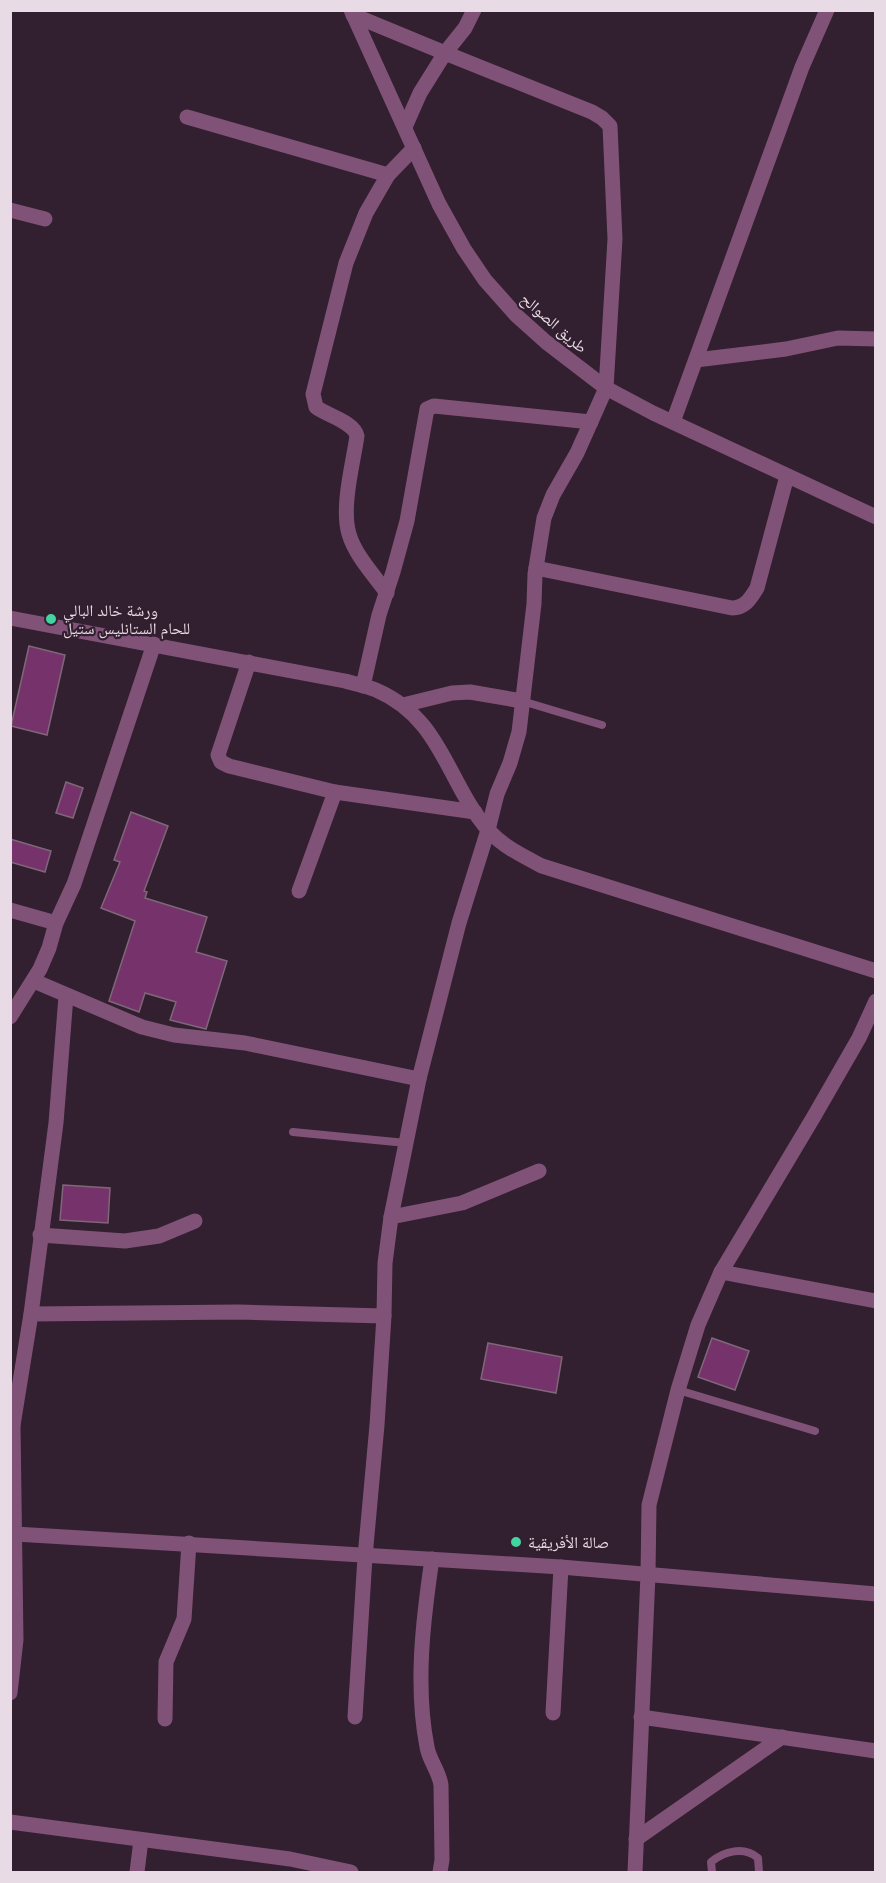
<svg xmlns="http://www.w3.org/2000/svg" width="886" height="1883" font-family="Roboto,'Noto Naskh Arabic',sans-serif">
	<rect width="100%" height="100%" fill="#321f2f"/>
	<g fill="#76336b" stroke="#7e6779" stroke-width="1.5">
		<polygon points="29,646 65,655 47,735 11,726"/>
		<polygon points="66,782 83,788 73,818 56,813"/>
		<polygon points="131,812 168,826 144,891 147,892 145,898 207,917 196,952 227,961 206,1029 170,1020 176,1002 145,993 139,1012 109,1001 135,921 101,908 120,862 114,860"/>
		<polygon points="10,839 51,851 45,872 10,862"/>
		<polygon points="63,1185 110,1188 108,1223 60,1220"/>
		<polygon points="712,1338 749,1351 735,1390 698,1377"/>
		<polygon points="488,1343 562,1357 556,1393 481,1379"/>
	</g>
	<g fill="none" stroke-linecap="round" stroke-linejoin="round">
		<g stroke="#805277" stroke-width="8">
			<polyline points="522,701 602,725"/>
			<polyline points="293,1132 406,1143"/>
			<polyline points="678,1390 815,1431"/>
			<path d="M712,1872L711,1862C724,1851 744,1846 758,1858L759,1872"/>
		</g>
		<g stroke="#805277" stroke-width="15">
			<polyline points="353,15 445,53 465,28 474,10"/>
			<polyline points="187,117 388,175"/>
			<polyline points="10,210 45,219"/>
			<polyline points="696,360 786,349 838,338 876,339"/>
			<polyline points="673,422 802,67 827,10"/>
			<path d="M536,568L732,608C745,608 750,599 757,588L787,476"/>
			<path d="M387,593C374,575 355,555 349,534C341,507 353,464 357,436C354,422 328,416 316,407L313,394L346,263L366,213L388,175L414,148"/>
			<polyline points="249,662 218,755 221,762 229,766 335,792 475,812"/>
			<polyline points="363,686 379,615 393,572 407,521 427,409 434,406 591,422"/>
			<polyline points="403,705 452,693 470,692 522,701"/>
			<polyline points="299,891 335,792"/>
			<polyline points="10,910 56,923"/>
			<polyline points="34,981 142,1027 174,1035 245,1043 419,1079"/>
			<polyline points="10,1017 40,969 49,948 56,923 74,884 154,644"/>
			<polyline points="391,1217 462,1203 539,1171"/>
			<polyline points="40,1235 125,1241 159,1236 195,1221"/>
			<polyline points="721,1272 876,1301"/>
			<polyline points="31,1314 239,1312 384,1316"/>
			<polyline points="10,1424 13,1425 16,1640 10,1693"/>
			<polyline points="13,1425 31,1314 56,1123 66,996"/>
			<polyline points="15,1534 561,1567 876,1594"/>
			<path d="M432,1559C423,1620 415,1686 427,1747C429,1760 439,1771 441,1785L442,1860L440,1872"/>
			<polyline points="553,1713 561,1567"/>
			<polyline points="355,1717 365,1557 377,1425 384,1316 385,1263 391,1217 419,1079 459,923 488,830 497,794 510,763 519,732 534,604 535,574 544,518 553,495 577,453 606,388 615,239 610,126 602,118 592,112 445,53 420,93 405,127"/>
			<polyline points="641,1717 876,1751"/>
			<polyline points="165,1719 166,1662 184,1619 189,1543"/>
			<polyline points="10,1822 290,1859 351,1872"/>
			<polyline points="636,1839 782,1737"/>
			<polyline points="137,1872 141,1840"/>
			<polyline points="635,1872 648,1575 649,1505 678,1390 698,1325 721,1272 813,1118 859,1038 876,1001"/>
		</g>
		<g stroke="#805277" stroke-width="15">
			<polyline points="351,10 439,204 464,249 485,280 517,316 546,342 606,388 653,413 876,517"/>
			<path d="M10,618L345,681C355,684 367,686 376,690C443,719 446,782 489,831C504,847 523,856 542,866L876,971"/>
		</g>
	</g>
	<g fill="#44d49f" stroke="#321f2f" stroke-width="2">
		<circle cx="51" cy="619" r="6"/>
		<circle cx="516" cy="1542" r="6"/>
	</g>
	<g text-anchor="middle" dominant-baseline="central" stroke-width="4.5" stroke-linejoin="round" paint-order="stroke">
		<g font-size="16" fill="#e8dbe5" stroke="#321f2f">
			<text transform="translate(554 323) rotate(41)">طريق الصوالح</text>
		</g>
		<g font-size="16" fill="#e8dbe5" stroke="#321f2f" text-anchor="start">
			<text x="63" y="610">ورشة خالد البالي<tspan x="63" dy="18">للحام الستانليس ستيل</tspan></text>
			<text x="528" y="1542">صالة الأفريقية</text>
		</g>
	</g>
	<rect width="886" height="1883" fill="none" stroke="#e8dbe5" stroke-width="24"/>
</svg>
